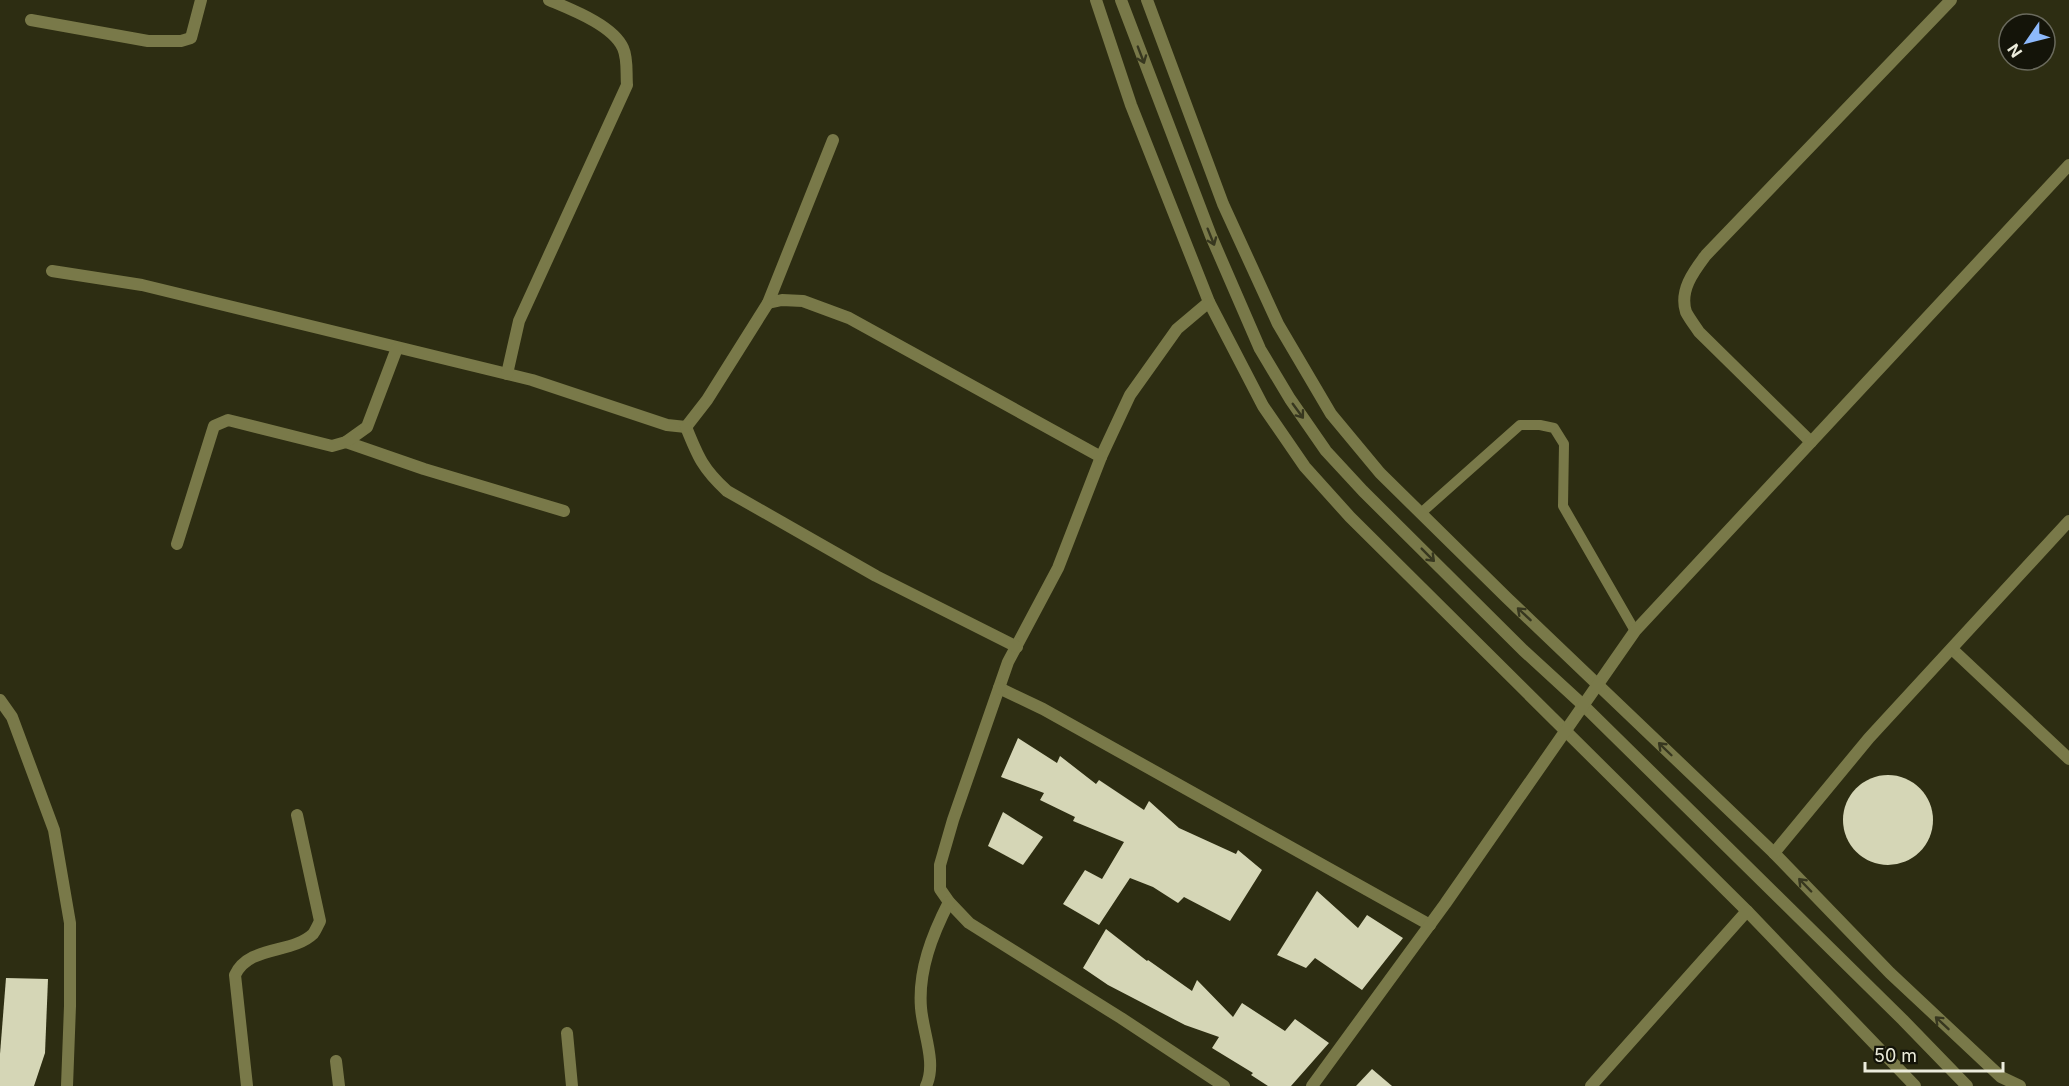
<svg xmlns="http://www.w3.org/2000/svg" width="2069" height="1086" font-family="Inter,sans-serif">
	<rect width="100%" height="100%" fill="#2d2d12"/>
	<g fill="#d5d6b6">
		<polygon points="1018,738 1057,763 1060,756 1096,784 1099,780 1144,810 1149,801 1179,828 1236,854 1238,850 1262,870 1230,921 1184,897 1178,903 1153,887 1130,878 1099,925 1063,904 1085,870 1102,879 1124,842 1073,821 1075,817 1040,800 1044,793 1001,777"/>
		<circle cx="1888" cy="820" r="45"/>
		<polygon points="1003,812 1043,837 1023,865 988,846"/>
		<polygon points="1317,891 1358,928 1367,915 1403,938 1362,990 1315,958 1306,968 1277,955"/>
		<polygon points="1106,929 1147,961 1148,960 1192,991 1197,980 1233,1017 1242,1003 1285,1031 1295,1019 1329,1043 1291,1086 1268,1086 1251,1075 1253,1073 1212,1048 1219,1037 1185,1025 1108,985 1083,968"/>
		<polygon points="6,978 48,979 45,1053 34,1086 0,1086 0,1054"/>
		<polygon points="1372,1069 1392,1086 1356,1086"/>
	</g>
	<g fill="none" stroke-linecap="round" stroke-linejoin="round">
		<polyline stroke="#797949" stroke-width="10" points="1421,513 1520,425 1540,425 1554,428 1564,444 1563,506 1635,631"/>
		<g stroke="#797949" stroke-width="12">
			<polyline points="1096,0 1131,105 1209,302 1263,406 1305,467 1350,517 1747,911 1915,1086"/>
			<polyline points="1121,0 1211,236 1260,349 1290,399 1326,451 1363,491 1523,650 1583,705 1903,1020 1967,1086"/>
			<polyline points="1147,0 1223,204 1278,324 1331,414 1380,473 1507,598 1774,853 1890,973 2001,1077 2020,1086"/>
			<polyline points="31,20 148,41 181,41 191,38 201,0"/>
			<polyline points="52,271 142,285 532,380 667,425 686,427"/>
			<polyline points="1209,302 1177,329 1130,395 1101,457 1058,568 1008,662 953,820 940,865 940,889 949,902 969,923 1121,1018 1224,1086"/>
			<polyline points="768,303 782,300 803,301 849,318 1101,457"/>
			<path d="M507,374L519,321L627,85C626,73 628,59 623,48C613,25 570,9 549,0"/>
			<path d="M686,427C698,457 703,469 727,491L876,576L1017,647"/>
			<polyline points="686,427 707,400 768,303 833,140"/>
			<polyline points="346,442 424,469 564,511"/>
			<path d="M1811,442L1699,332C1695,326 1689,318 1686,312C1679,290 1694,271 1706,255L1951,0"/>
			<polyline points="177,544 214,426 228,420 332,446 346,442 367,427 397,348"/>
			<polyline points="1952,649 2069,759"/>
			<polyline points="999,688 1043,709 1430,925"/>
			<polyline points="0,700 12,717 54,830 70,923 70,1006 67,1086"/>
			<polyline points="1774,853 1869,738 2069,521"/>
			<polyline points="567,1033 572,1086"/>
			<polyline points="336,1061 339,1086"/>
			<path d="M247,1086L235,975C249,945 292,954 313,934C316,930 318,925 320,921L297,815"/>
			<path d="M926,1086C937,1063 923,1033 921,1008C918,971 932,935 949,902"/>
			<polyline points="1312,1086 1445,904 1635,631 2069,165"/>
			<polyline points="1591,1086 1747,911"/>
		</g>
	</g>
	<defs><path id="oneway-shaft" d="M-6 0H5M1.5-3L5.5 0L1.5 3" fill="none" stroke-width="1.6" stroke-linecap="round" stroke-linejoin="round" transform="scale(1.5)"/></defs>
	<g stroke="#37371f">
		<use href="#oneway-shaft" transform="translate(1141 55) rotate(69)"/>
		<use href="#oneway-shaft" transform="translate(1211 237) rotate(68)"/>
		<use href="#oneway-shaft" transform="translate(1298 411) rotate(54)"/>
		<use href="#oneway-shaft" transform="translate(1428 555) rotate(45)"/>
		<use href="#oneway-shaft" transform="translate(1524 614) rotate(-137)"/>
		<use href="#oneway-shaft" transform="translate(1665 749) rotate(-136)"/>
		<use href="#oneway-shaft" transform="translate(1805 885) rotate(-134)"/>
		<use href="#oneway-shaft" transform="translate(1942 1023) rotate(-137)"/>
	</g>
	<g transform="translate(2027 42) rotate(235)"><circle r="28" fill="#141409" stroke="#6a6a5d" stroke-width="1.5"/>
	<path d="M0-4.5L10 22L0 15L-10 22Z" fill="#8db9fc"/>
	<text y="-9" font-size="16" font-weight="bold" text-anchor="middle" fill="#ececdc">N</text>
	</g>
	<path d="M1865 1062v9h138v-9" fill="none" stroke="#ececdc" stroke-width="3"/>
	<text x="1874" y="1062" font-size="18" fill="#ececdc" stroke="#141409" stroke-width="4.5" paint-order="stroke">50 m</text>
</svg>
